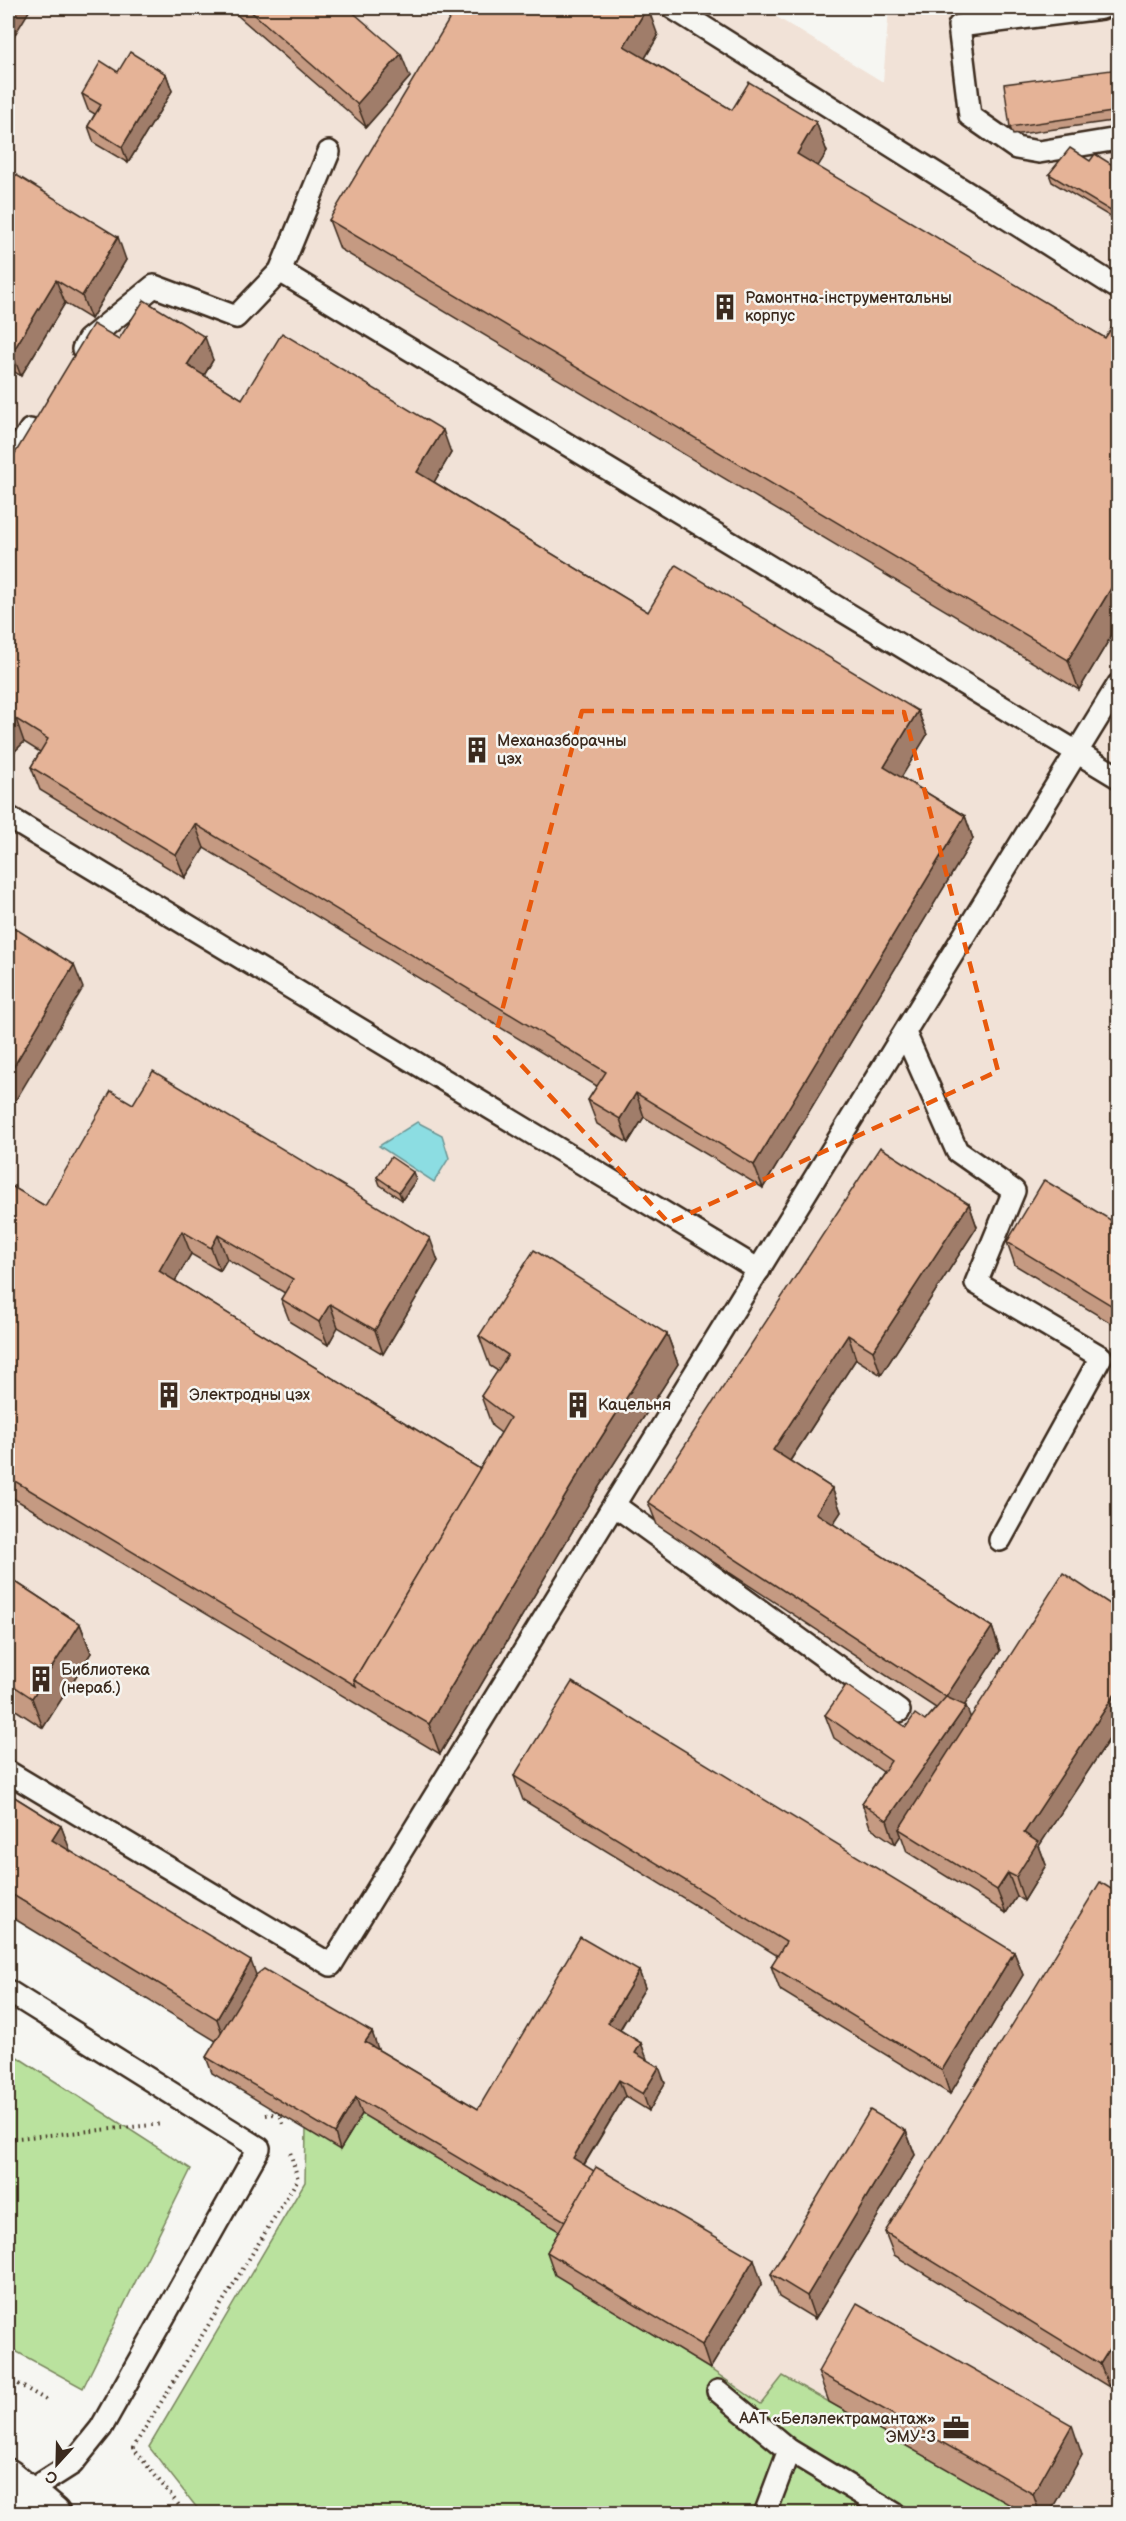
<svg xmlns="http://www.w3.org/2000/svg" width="1126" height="2521" font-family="'Balsamiq Sans',sans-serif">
	<rect width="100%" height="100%" fill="#f6f6f2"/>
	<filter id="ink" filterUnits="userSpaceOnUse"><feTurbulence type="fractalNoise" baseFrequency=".0167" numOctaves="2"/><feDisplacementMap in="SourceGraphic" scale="12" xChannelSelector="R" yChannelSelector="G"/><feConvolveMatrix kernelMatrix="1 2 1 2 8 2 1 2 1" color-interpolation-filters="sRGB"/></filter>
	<g filter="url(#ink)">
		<polygon fill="#f1e2d7" points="8,8 762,8 883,82 889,8 1118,8 1118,2513 1026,2513 829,2402 762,2404 710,2369 555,2275 362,2114 341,2150 212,2073 227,2048 8,1915"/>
		<g fill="#bae29e" stroke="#7a865e" stroke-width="1.5">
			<polygon points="8,2051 191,2169 83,2388 8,2347"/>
			<polygon points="362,2114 575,2240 556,2275 710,2369 761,2404 783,2376 1026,2513 201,2513 149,2447 305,2182 306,2129 340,2149"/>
		</g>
		<polygon fill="#8cdde2" stroke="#6c9594" stroke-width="1.5" points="417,1122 442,1135 449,1158 434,1182 379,1146"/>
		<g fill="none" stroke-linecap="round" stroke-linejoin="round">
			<g stroke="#3b2a1e" stroke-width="26">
				<g id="service">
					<polyline points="673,8 1118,288"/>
					<polyline points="1102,8 959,26 970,116 1016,148 1039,152 1118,139"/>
					<polyline points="280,271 1118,777"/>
					<polyline points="83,349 88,340 154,286 236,317 280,271 329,152"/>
					<polyline points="8,464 30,430"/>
					<polyline points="8,817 759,1270"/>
					<polyline points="905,1033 957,1151 1014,1191 976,1283 1101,1357 1000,1540"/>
					<polyline points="614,1505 899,1711"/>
					<polyline points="8,1772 331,1965 1118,685"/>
					<polyline points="8,1991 259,2148 101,2428 72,2464 28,2492"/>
					<polyline points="718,2391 789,2450 895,2514"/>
					<polyline points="765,2514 789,2450"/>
				</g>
			</g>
			<g stroke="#3b2a1e" stroke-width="38">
				<polyline id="primary" points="8,2476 53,2514"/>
			</g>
			<g stroke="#3b2a1e" stroke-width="4" stroke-dasharray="1.5 4.5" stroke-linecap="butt">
				<polyline points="266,2115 280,2113 284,2128"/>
				<polyline points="8,2139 163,2124"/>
				<polyline points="8,2378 48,2401"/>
				<polyline points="186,2514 133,2448 298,2179 290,2152"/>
			</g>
			<use href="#service" stroke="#f6f6f2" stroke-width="21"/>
			<use href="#primary" stroke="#f6f6f2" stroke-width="33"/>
		</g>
		<g fill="#c59a82" stroke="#3b2a1e" stroke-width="1.5">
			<polygon points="229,8 348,8 410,77 366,127"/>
			<polygon points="658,36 645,58 732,110 816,122 827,152 817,167 1105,338 1119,317 1119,623 1079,690 340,249 329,220"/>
			<polygon points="1119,69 1119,120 1013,135 1010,127"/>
			<polygon points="118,72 166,74 172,91 128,163 94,143 88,126 95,114 88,110 82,94"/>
			<polygon points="1090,161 1119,169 1119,222 1052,182 1049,174"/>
			<polygon points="8,170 126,260 91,319 65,303 21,376 8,368"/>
			<polygon points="119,339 213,360 204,376 242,399 451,453 434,482 648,612 918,711 927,735 901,777 965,816 973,839 763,1188 644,1117 628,1143 597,1124 588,1100 597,1086 204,848 185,878 40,790 31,767 40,752 24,742 8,758 8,465"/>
			<polygon points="133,1104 438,1261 383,1354 338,1327 328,1345 290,1322 281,1299 285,1293 227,1259 220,1271 191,1254 175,1281 480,1469 501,1433 492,1426 481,1396 498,1371 490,1366 479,1336 667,1334 678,1364 595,1493 440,1754 8,1495 8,1184 45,1206"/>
			<polygon points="377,1177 416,1180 402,1200 380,1185"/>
			<polygon points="969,1204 977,1227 881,1375 856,1359 790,1461 832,1488 841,1512 833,1524 992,1627 1000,1651 964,1705 970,1717 1119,1610 1119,1724 1039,1846 1046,1865 1024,1901 1017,1896 1006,1913 907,1852 901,1835 895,1844 870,1827 862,1803 883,1772 834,1738 825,1715 906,1727 925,1721 936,1708 657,1525 648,1502"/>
			<polygon points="1119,1225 1119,1328 1015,1265 1007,1242"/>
			<polygon points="8,1577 80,1624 91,1653 43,1728 8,1705"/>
			<polygon points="514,1776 1014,1952 1023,1975 950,2094 780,1990 771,1966 778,1956 523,1800"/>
			<polygon points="8,1793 61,1826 70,1851 256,1975 372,2032 377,2049 478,2109 639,1971 645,1988 620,2030 641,2043 647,2060 665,2083 649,2111 625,2096 584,2165 762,2283 710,2369 555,2275 547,2252 559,2231 362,2114 340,2150 212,2073 206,2057 216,2041 8,1915"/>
			<polygon points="1119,1894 1119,2371 1109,2387 894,2255 885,2232"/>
			<polygon points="906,2131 915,2155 815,2319 779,2297 771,2274"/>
			<polygon points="818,2372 1082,2455 1049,2514 1026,2514 829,2402"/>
		</g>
		<g fill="#a07d6a" stroke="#3b2a1e" stroke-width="1.5">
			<polygon points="8,8 31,8 8,46"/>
			<polygon points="647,8 648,8 658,36 635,75 624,46"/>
			<polygon points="401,54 410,77 366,127 357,104"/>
			<polygon points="166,74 172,91 128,163 122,147"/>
			<polygon points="816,122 827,152 807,184 797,154"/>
			<polygon points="118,237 126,260 91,319 82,296"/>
			<polygon points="56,280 65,303 21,376 12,353"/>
			<polygon points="205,337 213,360 196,389 187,365"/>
			<polygon points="443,430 451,453 426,496 417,472"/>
			<polygon points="1119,575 1119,623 1079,690 1068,660"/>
			<polygon points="918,711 927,735 893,791 884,767"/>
			<polygon points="16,719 24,742 8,758 8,726"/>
			<polygon points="965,816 973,839 763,1188 754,1165"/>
			<polygon points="195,824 204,848 185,878 176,855"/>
			<polygon points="74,965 83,988 8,1113 8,1076"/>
			<polygon points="636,1093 644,1117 628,1143 620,1119"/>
			<polygon points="413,1172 416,1180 402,1200 399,1192"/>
			<polygon points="969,1204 977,1227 881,1375 873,1351"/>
			<polygon points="182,1231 191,1254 167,1295 159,1271"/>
			<polygon points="218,1235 227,1259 220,1271 211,1248"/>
			<polygon points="430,1238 438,1261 383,1354 375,1330"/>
			<polygon points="330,1304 338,1327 328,1345 319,1322"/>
			<polygon points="667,1334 678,1364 595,1493 440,1754 429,1724 585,1463"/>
			<polygon points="848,1335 856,1359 782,1473 773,1450"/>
			<polygon points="832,1488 841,1512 825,1536 816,1513"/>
			<polygon points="80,1624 91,1653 43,1728 32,1698"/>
			<polygon points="992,1627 1000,1651 955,1720 946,1697"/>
			<polygon points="1119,1688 1119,1724 1039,1846 1046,1865 1024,1901 1016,1877 1024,1833"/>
			<polygon points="966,1706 975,1729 899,1829 901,1835 895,1844 887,1820"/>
			<polygon points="61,1826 72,1855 52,1840"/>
			<polygon points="1008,1873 1017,1896 1006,1913 997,1890"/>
			<polygon points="1014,1952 1023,1975 950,2094 942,2070"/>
			<polygon points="251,1961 262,1991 227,2048 217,2019"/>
			<polygon points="639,1971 645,1988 614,2039 608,2023"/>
			<polygon points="372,2032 378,2049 371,2059 365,2042"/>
			<polygon points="641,2043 647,2059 641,2069 635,2053"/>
			<polygon points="659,2067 665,2083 649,2111 643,2094"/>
			<polygon points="619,2080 625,2096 578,2174 573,2158"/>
			<polygon points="356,2097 362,2114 340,2150 335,2133"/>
			<polygon points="906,2131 915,2155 815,2319 807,2296"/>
			<polygon points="754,2259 762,2283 710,2369 702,2345"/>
			<polygon points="1119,2334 1119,2371 1109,2387 1100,2364"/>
			<polygon points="1072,2425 1082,2455 1049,2514 1040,2514 1033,2494"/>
		</g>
		<g fill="#e5b397" stroke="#3b2a1e" stroke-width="1.5">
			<polygon points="247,8 348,8 401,54 357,104"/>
			<polygon points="456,8 647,8 624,46 732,110 749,82 816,122 797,154 1105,338 1119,317 1119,575 1068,660 329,220"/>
			<polygon points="130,52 166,74 122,147 88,126 101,105 82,94 101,61 118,72"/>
			<polygon points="1119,69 1119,111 1010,127 1004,84"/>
			<polygon points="1070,148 1090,161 1095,154 1119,169 1119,216 1049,174"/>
			<polygon points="8,170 118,237 82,296 56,280 12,353 8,350"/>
			<polygon points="144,300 205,337 187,365 242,399 282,333 443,430 417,472 648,612 676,565 918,711 884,767 965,816 754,1165 636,1093 620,1119 588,1100 606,1072 195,824 176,855 31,767 48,739 16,719 8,726 8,465 93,324 119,339"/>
			<polygon points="8,924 74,965 8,1076"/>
			<polygon points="153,1071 430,1238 375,1330 330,1304 319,1322 281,1299 293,1279 218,1235 211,1248 182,1231 159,1271 480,1469 354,1680 356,1686 8,1477 8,1184 45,1206 111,1091 133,1104"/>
			<polygon points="880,1147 969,1204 873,1351 848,1335 773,1450 832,1488 816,1513 992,1627 946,1697 648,1502"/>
			<polygon points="391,1157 413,1172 399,1192 377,1177"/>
			<polygon points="1044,1180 1119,1225 1119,1310 1007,1242"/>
			<polygon points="534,1250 667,1334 585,1463 429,1724 354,1680 510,1418 481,1396 508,1355 479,1336"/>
			<polygon points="1063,1573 1119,1610 1119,1688 1024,1833 1038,1842 1016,1877 1008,1873 997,1890 899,1829"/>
			<polygon points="8,1577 80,1624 32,1698 8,1682"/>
			<polygon points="572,1682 1014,1952 942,2070 771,1966 786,1942 514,1776"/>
			<polygon points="846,1685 906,1727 915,1714 925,1721 946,1697 966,1706 887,1820 862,1803 891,1761 825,1715"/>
			<polygon points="8,1793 61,1826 52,1840 251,1961 217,2019 8,1892"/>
			<polygon points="1100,1882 1119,1894 1119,2334 1100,2364 885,2232"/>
			<polygon points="580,1937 639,1971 608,2023 641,2043 635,2053 659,2067 643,2094 619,2080 573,2158 594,2171 565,2221 356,2097 335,2133 206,2057 256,1975 264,1969 372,2032 365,2042 478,2109"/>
			<polygon points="870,2110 906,2131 807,2296 771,2274"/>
			<polygon points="596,2167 754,2259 702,2345 547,2252"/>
			<polygon points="857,2303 1072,2425 1033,2494 818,2372"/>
		</g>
	</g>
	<path fill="none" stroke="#e8590c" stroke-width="4.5" stroke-dasharray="12 8" stroke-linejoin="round" d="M582,711L904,712L998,1071L669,1223L495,1037Z"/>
	<defs>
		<g id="building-bare" transform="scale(2.07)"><path d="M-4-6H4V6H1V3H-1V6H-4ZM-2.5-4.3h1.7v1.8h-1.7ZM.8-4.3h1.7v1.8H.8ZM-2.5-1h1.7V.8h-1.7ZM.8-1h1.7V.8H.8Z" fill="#3b2a1e" stroke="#f6f6f2" stroke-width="2.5" paint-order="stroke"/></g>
		<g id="office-bare" transform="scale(2.07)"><path d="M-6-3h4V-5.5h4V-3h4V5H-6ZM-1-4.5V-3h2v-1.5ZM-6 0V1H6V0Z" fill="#3b2a1e" stroke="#f6f6f2" stroke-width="2.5" paint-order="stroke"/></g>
	</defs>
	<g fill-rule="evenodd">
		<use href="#building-bare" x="725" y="307"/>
		<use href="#building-bare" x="477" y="750"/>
		<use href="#building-bare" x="169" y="1395"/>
		<use href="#building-bare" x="578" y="1405"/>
		<use href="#building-bare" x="41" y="1679"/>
		<use href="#office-bare" x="956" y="2428"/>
	</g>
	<g text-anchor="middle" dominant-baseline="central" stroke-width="5" stroke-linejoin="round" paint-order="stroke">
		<g font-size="16" fill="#3b2a1e" stroke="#f6f6f2" text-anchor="start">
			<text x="745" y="298">Рамонтна-інструментальны<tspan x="745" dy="18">корпус</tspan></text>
			<text x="497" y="741">Механазборачны<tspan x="497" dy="18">цэх</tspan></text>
			<text x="189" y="1395">Электродны цэх</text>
			<text x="598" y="1405">Кацельня</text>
			<text x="61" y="1670">Библиотека<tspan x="61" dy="18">(нераб.)</tspan></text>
			<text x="936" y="2419" text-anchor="end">ААТ «Белэлектрамантаж»<tspan x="936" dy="18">ЭМУ-3</tspan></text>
		</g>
	</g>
	<rect width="1126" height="2521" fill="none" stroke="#f6f6f2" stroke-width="30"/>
	<rect x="15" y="15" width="1096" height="2491" fill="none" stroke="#3b2a1e" stroke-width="2" filter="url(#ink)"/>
	<g transform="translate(57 2464) rotate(202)" stroke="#f6f6f2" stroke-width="4.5" paint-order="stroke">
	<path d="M0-4.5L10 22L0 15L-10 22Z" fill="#3b2a1e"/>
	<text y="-9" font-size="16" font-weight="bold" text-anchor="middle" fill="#3b2a1e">С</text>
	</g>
</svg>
